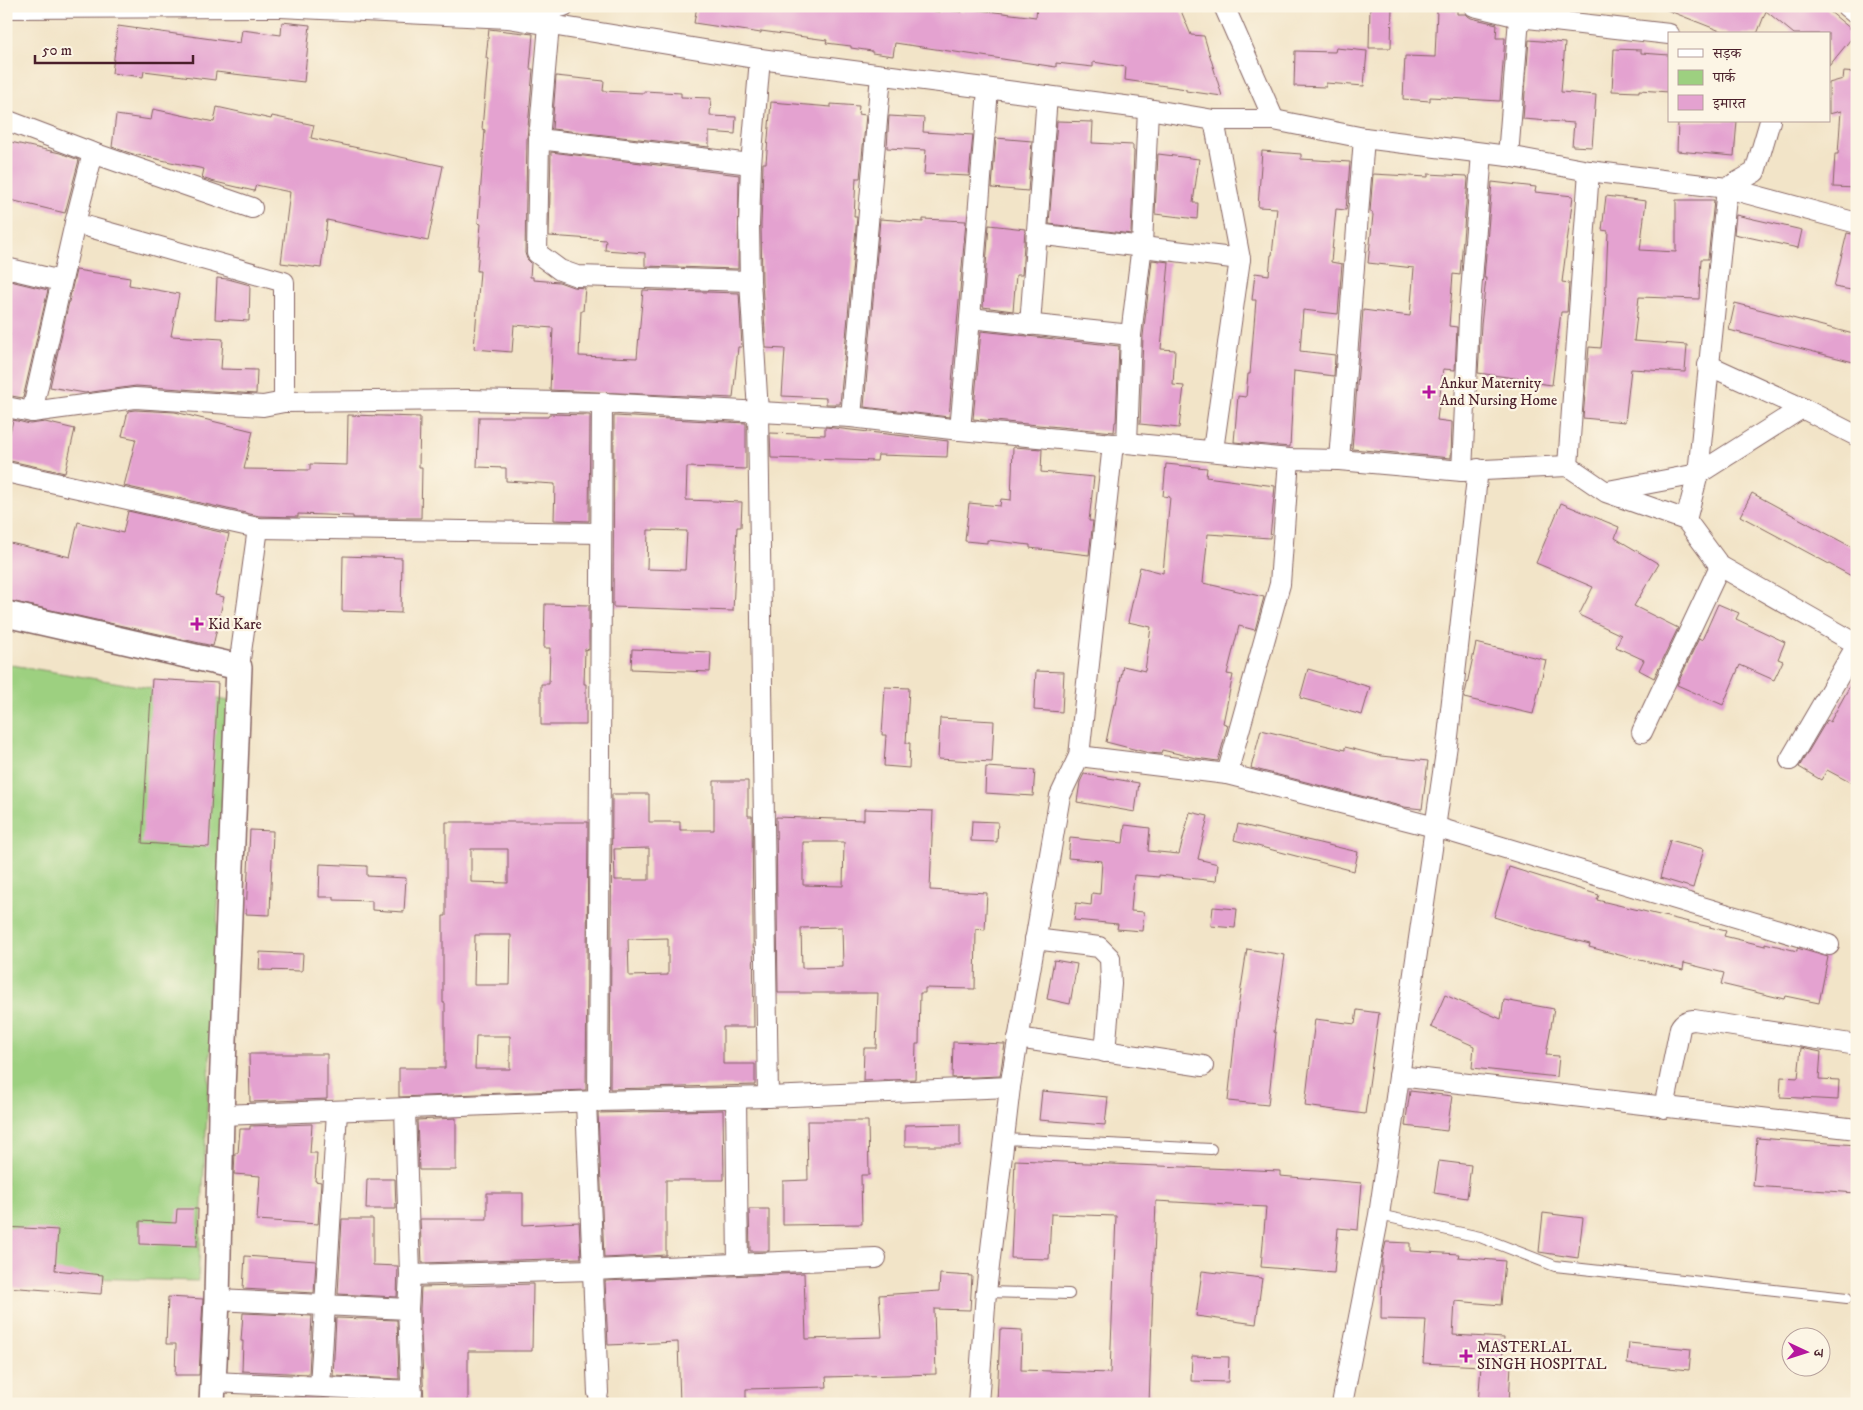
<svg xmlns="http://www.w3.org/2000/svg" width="1863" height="1410" font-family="'IM FELL DW Pica','Noto Serif Devanagari',serif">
	<rect width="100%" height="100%" fill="#fcf5e5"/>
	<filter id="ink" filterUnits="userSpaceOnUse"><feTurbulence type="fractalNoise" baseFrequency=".02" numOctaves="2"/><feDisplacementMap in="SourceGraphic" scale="10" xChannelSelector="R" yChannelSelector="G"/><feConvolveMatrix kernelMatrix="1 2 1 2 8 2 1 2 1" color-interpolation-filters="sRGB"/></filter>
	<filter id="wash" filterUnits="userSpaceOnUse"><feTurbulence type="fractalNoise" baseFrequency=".0096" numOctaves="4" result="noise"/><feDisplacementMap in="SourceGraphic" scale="20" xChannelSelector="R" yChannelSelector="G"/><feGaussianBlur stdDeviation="1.12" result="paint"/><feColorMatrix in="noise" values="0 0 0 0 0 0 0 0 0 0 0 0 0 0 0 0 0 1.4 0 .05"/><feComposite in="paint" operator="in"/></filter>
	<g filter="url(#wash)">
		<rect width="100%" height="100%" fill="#f2e4c8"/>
		<polygon fill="#9dd080" stroke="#747856" points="6,664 229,701 198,1281 6,1276"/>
		<g id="blocks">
			<g fill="#e4a2d0" fill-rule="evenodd">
				<polygon points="697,6 897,6 940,12 940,9 962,12 962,8 1036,17 1037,6 1179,6 1191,35 1204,36 1222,96 1186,91 1186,89 1125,80 1126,67 1093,62 1093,67 1056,63 1056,67 895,43 893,56 872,53 872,51 851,48 851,46 826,43 827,40 761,31 761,33 694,23"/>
				<polygon points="1662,6 1823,6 1857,34 1855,34 1829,66 1829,34 1794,34 1766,11 1757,34 1728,34 1662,8"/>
				<polygon points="1370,7 1392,7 1391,48 1369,48"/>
				<polygon points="1437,10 1457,10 1457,14 1465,14 1471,18 1497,24 1496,38 1505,38 1500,101 1430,97 1430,101 1403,99 1405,56 1435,57"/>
				<polygon points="282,22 310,25 304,82 216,72 215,80 144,71 143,77 112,73 118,26 240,43 242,30 281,35"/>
				<polygon points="489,29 533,34 530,69 533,69 527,139 525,253 527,259 531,263 530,277 533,277 533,280 559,282 573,287 585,288 583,311 581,311 579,356 637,358 643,290 739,293 742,347 738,347 733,398 550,390 553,328 514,325 512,352 474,349 480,271 477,271 481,224 478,223 485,130 482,129 488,59 486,58"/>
				<polygon points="1529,40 1565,43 1561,92 1596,95 1592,147 1572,146 1574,123 1523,119"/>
				<polygon points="1336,48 1367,51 1364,86 1326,83 1326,87 1294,86 1295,51 1335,52"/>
				<polygon points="1614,49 1641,50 1641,53 1669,55 1669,92 1639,90 1639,92 1612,91"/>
				<polygon points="1844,72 1857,73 1857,188 1833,187 1835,154 1838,154 1841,111 1829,114 1829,83 1843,79"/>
				<polygon points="556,76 604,81 603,91 644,93 644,91 681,93 681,97 711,98 710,116 736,117 735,134 709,132 709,147 552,129"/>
				<polygon points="771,102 831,107 831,104 859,106 858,114 866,115 860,178 856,178 854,217 857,217 840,404 826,404 826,398 782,396 785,349 766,348 762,281 761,225 763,165 763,163 766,163"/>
				<polygon points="217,107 271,119 272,116 314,125 311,138 443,166 428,241 327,220 321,268 281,263 290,192 256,185 254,191 211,181 202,178 204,169 133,154 112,147 116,115 151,120 153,109 214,122"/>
				<polygon points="889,116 924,118 923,132 973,135 969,176 924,174 926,150 887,148"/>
				<polygon points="1057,121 1093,122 1092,143 1133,145 1133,150 1134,151 1131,234 1049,224"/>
				<polygon points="1678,121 1737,121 1734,156 1677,151"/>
				<polygon points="996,138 1032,141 1028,191 992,188"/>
				<polygon points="6,141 60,153 79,160 65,213 6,199"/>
				<polygon points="1262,151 1301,154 1301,159 1350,162 1346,210 1336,209 1331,262 1342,264 1338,314 1303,310 1300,351 1335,355 1334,376 1294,371 1290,447 1234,442 1238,396 1246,397 1248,374 1250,374 1256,300 1252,300 1255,273 1269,275 1271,255 1272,255 1277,208 1258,207"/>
				<polygon points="551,152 739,175 738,269 645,266 645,253 605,250 606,240 549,236"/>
				<polygon points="1158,154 1199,159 1193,203 1198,203 1197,219 1155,214"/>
				<polygon points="1373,174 1428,177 1428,174 1467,176 1468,179 1460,275 1453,274 1449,326 1457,327 1455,370 1443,369 1437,420 1452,422 1451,458 1352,449 1363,310 1410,316 1414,268 1368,263 1373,215 1372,212 1370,212"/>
				<polygon points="1492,182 1536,187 1535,192 1573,196 1562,282 1569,283 1567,312 1561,312 1552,385 1522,381 1522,379 1478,373 1481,325 1486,278 1484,278"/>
				<polygon points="1606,196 1646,201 1640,250 1676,252 1676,200 1714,200 1708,259 1701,259 1699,299 1639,297 1634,341 1687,345 1685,372 1631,369 1625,422 1583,418 1589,347 1601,348 1605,308 1608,231 1602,230"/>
				<polygon points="1736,215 1802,230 1798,248 1734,234"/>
				<polygon points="880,219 923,222 923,219 966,221 949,417 864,407"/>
				<polygon points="989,225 1025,229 1022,275 1016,275 1013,311 983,307"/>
				<polygon points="1847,233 1857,235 1857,291 1834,287"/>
				<polygon points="1152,260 1169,262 1161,349 1175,350 1173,385 1184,386 1179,428 1140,424 1143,336"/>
				<polygon points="76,270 130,278 129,285 179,294 171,336 223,339 221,369 257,370 256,394 136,386 85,393 50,387"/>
				<polygon points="217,278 228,279 250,285 249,321 215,319"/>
				<polygon points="6,280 48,290 23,398 6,395 6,350 10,334 6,333"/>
				<polygon points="1735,303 1857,335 1857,363 1729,330"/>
				<polygon points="981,331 1119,346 1116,422 1115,422 1114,432 973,419"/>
				<polygon points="135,410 175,412 253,431 244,469 310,470 310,464 347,465 348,415 420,417 419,467 422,467 421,518 353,518 353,516 298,514 298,517 259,516 124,486 136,439 122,436 128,411"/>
				<polygon points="549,414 590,415 589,521 554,520 555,484 506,481 506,468 477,467 479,417 548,417"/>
				<path d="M614,416L746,423V469L687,467L686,500L742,502L741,527H737L733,611L613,607ZM648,530L687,531L685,570L647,569Z"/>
				<polygon points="13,420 30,424 45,422 75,429 65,473 6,460 6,449"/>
				<polygon points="825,427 948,441 947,457 878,455 877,461 771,458 770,433 825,435"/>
				<polygon points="1013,447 1042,449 1041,472 1094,477 1089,521 1093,521 1089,555 1030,548 1030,545 987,540 987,543 965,541 969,503 1000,506 1001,499 1011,500"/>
				<polygon points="1166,464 1207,468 1206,477 1275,486 1270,538 1208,534 1203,583 1264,597 1255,630 1239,626 1227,674 1233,675 1223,723 1228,725 1218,761 1196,758 1162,750 1161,754 1149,753 1106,742 1114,704 1116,704 1123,666 1145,671 1151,627 1128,622 1140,567 1163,573 1170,497 1163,496"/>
				<polygon points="1752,493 1857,550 1857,579 1740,516"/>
				<polygon points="1561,503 1619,527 1615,538 1659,564 1634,606 1678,628 1654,678 1639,670 1644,660 1616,647 1621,635 1579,615 1593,587 1536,563"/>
				<polygon points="128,511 229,534 215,595 224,597 213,646 6,600 6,542 70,557 78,522 123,533"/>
				<polygon points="343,556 402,558 401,613 342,611"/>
				<polygon points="545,604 589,605 589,650 585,649 584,684 586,684 586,725 541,725 541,684 549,684 550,648 544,648"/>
				<polygon points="1718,604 1739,613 1736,619 1785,642 1778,659 1783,661 1774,680 1740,665 1723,705 1677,685 1699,638 1702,640"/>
				<polygon points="1476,643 1546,660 1533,714 1464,698"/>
				<polygon points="632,649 711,652 710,672 631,669"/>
				<polygon points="1308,669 1370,687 1362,715 1300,698"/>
				<polygon points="1036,671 1064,672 1062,712 1034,710"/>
				<polygon points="1857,673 1857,786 1827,770 1821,780 1799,767 1827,720 1830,722"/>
				<polygon points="152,679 218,683 209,847 142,843"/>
				<polygon points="885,687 909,688 906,743 910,743 909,768 884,766 886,735 882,735"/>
				<polygon points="940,718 994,721 992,762 938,759"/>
				<polygon points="1261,730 1345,750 1345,747 1381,756 1428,761 1422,809 1404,807 1251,768"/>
				<polygon points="986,767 1035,770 1033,796 985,793"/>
				<polygon points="1084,774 1139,783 1135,812 1077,802 1080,782"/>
				<path d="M714,781H748V816H752L754,1027H723V1064H755V1085L610,1089L612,794H649V822H680V830H714ZM649,848V880H615L614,849ZM668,938V975L629,976L628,939Z"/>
				<path d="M864,809L933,811L930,890L987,893L985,930L976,929L975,989L925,988V993H920L919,1044H916L915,1079L863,1081L864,1048H876L878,993H778L776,817L864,820ZM803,842H844L843,886L803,885ZM842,927L843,967L802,968L801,928Z"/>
				<polygon points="1190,812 1208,816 1198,859 1218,864 1216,881 1159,875 1159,877 1134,875 1131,911 1144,912 1142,931 1117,929 1118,924 1074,920 1076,903 1091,905 1092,893 1100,894 1102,861 1068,858 1070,838 1123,843 1125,825 1150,828 1148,851 1179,854"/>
				<polygon points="972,821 998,822 997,842 971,841"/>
				<path d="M446,822H588L586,1090L399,1097V1068H445V1003H443V916H446ZM471,849H508V883L471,882ZM475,935H511L510,985H474ZM476,1036H510V1069H475Z"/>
				<polygon points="1238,824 1358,852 1354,871 1234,840"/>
				<polygon points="250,830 273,831 270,915 246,914"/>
				<polygon points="1670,840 1704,849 1693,888 1660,878"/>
				<polygon points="320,864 367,866 367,876 406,878 404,912 372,910 372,901 334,900 334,897 319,897"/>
				<polygon points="1509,867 1599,895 1597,900 1726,931 1724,936 1765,946 1765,943 1797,951 1797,948 1828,957 1819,1003 1785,996 1784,999 1721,984 1724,973 1684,963 1683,970 1627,957 1589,947 1590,944 1538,931 1494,917"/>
				<polygon points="1213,907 1237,909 1235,928 1211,926"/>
				<polygon points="1247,949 1285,955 1274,1032 1276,1033 1268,1105 1228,1101 1238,1008"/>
				<polygon points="260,952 303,954 302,971 259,970"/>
				<polygon points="1054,960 1077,964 1070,1004 1047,999"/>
				<polygon points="1445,995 1501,1019 1504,1000 1554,1009 1546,1055 1559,1056 1557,1077 1472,1068 1474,1046 1431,1027"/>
				<polygon points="1357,1010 1379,1013 1365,1114 1305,1106 1315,1019 1355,1024"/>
				<polygon points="953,1042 1005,1044 1000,1076 952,1078"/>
				<polygon points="1801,1048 1821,1052 1819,1079 1839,1080 1838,1100 1780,1097 1781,1077 1798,1078"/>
				<polygon points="249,1054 327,1054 327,1099 250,1102"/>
				<polygon points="1042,1091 1108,1097 1105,1125 1039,1120"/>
				<polygon points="1410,1091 1452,1096 1447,1131 1405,1126"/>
				<polygon points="723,1110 724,1180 666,1180 666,1255 604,1258 598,1113"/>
				<polygon points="456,1118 456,1170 419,1170 417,1120"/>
				<polygon points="807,1121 868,1121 869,1175 861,1175 862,1224 783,1225 783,1181 808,1180"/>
				<polygon points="312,1124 310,1153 317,1153 315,1181 321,1182 318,1224 257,1220 260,1176 234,1174 235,1153 238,1153 240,1129 250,1129 250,1126"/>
				<polygon points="960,1124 960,1146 905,1146 905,1125"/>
				<polygon points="1757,1138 1857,1145 1857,1193 1753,1186"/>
				<polygon points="1015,1160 1280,1171 1280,1176 1362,1183 1358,1230 1338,1228 1334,1273 1261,1267 1266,1207 1156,1201 1149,1404 997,1404 1000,1329 1022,1330 1021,1370 1110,1373 1116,1216 1051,1214 1049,1259 1011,1258"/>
				<polygon points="1439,1161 1471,1165 1467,1198 1434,1193"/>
				<polygon points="367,1179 395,1179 396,1209 366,1209"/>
				<polygon points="487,1193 523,1193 523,1225 579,1222 581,1258 422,1263 420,1219 487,1219"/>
				<polygon points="177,1209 198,1209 197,1246 140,1244 140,1221 176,1223"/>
				<polygon points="749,1209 769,1209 769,1251 750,1251"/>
				<polygon points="1543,1213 1583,1218 1578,1258 1539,1252"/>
				<polygon points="342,1219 373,1219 373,1265 398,1266 397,1297 338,1294"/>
				<polygon points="6,1227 58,1230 55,1270 103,1275 101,1294 6,1287"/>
				<polygon points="1386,1242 1410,1243 1410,1251 1459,1254 1458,1257 1505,1261 1501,1305 1455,1301 1453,1335 1504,1338 1502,1363 1511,1364 1509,1404 1478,1404 1481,1366 1423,1363 1426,1320 1381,1319 1382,1259"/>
				<polygon points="245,1256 316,1261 314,1293 243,1289"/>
				<polygon points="1202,1271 1262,1278 1256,1324 1196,1316"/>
				<polygon points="804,1273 806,1339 882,1337 879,1295 939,1291 940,1274 972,1276 970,1310 934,1309 936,1374 826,1377 827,1387 746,1389 746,1404 680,1404 678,1342 608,1345 605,1281"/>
				<polygon points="533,1284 532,1351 468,1351 468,1404 424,1404 420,1309 421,1287"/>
				<polygon points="168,1297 203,1299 199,1375 175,1375 176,1344 166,1344"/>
				<polygon points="243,1313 312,1316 309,1374 242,1371 243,1341 241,1341"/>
				<polygon points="336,1318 397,1320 399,1379 333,1376"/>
				<polygon points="1629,1343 1691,1349 1689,1370 1627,1364"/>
				<polygon points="1192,1356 1229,1357 1228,1382 1191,1381"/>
				<polygon points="251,1396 330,1399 330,1404 251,1404"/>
			</g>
		</g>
	</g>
	<g filter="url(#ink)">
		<use href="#blocks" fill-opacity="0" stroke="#856462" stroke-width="1"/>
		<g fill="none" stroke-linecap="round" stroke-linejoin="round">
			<g stroke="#856462" stroke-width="12">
				<g id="service">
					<polyline points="1004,1139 1211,1149"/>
					<polyline points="1379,1215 1480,1237 1555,1266 1847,1298"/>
					<polyline points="986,1292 1069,1294"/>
				</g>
			</g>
			<g stroke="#856462" stroke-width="22">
				<g id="minor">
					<polyline points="1224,6 1274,120"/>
					<polyline points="1474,6 1519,17 1669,34"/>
					<polyline points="1846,6 1857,15"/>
					<polyline points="6,8 280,7 508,18 760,59 1148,109 1214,120 1274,120 1364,138 1508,156 1589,171 1727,188 1857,223"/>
					<polyline points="519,15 564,6"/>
					<polyline points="760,59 751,164 749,225 750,281 758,412 768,1097"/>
					<polyline points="6,120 93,153"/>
					<polyline points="539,139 549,25"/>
					<polyline points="1508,156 1520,6"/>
					<polyline points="75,223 284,282 284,402"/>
					<polyline points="1037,234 1240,259"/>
					<polyline points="6,268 61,281"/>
					<polyline points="750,281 577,276 560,270 537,253 539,139 751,164"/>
					<polyline points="970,318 1131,335"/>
					<polyline points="1030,325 1047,96"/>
					<polyline points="1708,365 1802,408 1857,436"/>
					<polyline points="6,407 32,412 135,398 263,406 284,402 467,400 602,403 851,417 960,430 1113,444 1127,443 1289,459 1339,460 1462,471 1568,466 1606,492 1686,520 1720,566 1857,644"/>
					<polyline points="32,412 75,223 93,153 252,208"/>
					<polyline points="851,417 881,75"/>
					<polyline points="960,430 970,318 988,89"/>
					<polyline points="1127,443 1131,335 1142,245 1148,109"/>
					<polyline points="1213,450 1240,259 1214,120"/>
					<polyline points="1339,460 1364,138"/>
					<polyline points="1568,466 1589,171"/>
					<polyline points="1462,471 1469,318 1482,153"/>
					<polyline points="6,472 258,528 601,533"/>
					<polyline points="1608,491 1698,474 1802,408"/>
					<polyline points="1686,520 1698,474 1727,188 1755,172 1770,121"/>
					<polyline points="239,667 258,528"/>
					<polyline points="1642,732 1720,566"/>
					<polyline points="1079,756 1227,774 1435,827 1829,945"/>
					<polyline points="1790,760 1857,645"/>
					<polyline points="1227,774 1280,584 1289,459"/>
					<polyline points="1035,939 1099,947 1110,958 1111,984 1105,1052"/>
					<polyline points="1018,1038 1203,1066"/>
					<polyline points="1399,1076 1857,1129"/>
					<polyline points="736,1098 738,1264"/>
					<polyline points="598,1101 602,403"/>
					<polyline points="586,1102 598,1393"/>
					<polyline points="405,1108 410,1275 408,1309 412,1404"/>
					<path d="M1664,1108L1680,1028C1683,1022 1687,1021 1694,1020L1857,1045"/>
					<polyline points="221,1115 598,1101 768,1097 1010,1087"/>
					<polyline points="410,1275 592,1270 876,1258"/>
					<polyline points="217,1300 408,1309"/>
					<polyline points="214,1382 412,1391"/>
					<polyline points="320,1386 337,1112"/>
					<polyline points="978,1404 986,1292 1010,1087 1060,796 1079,756 1113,444"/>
					<polyline points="1342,1404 1379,1215 1447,745 1478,469"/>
				</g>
			</g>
			<g stroke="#856462" stroke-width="28">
				<polyline id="tertiary" points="6,614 239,667 221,1115 217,1300 212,1404"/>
			</g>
			<use href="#service" stroke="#fff" stroke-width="10"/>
			<use href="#minor" stroke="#fff" stroke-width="20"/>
			<use href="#tertiary" stroke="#fff" stroke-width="25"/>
		</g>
	</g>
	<g fill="#b5179e" stroke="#fcf5e5" stroke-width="2">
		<path d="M1426.5 384.5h5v5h5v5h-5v5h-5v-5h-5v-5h5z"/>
		<path d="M194.5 616.5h5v5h5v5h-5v5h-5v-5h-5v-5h5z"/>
		<path d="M1463.5 1348.5h5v5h5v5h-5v5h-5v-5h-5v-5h5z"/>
	</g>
	<g text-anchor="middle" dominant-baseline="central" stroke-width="4.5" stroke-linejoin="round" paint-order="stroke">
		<g font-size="15" fill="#4a1f2b" stroke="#fcf5e5" text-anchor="start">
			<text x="1440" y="383">Ankur Maternity<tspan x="1440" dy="17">And Nursing Home</tspan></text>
			<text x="208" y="624">Kid Kare</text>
			<text x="1477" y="1347">MASTERLAL<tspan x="1477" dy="17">SINGH HOSPITAL</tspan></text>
		</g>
	</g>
	<rect width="1863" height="1410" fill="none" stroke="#fcf5e5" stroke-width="25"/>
	<rect x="1668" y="32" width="162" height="90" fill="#fcf5e5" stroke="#b59f9b"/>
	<rect x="1678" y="49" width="25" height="8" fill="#ffffff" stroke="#b59f9b"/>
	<text x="1713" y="58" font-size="15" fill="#4a1f2b">सड़क</text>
	<rect x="1678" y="70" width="25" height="15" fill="#9dd080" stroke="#b59f9b"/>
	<text x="1713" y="82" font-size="15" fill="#4a1f2b">पार्क</text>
	<rect x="1678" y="95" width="25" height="15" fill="#e4a2d0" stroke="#b59f9b"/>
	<text x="1713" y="108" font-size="15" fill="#4a1f2b">इमारत</text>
	<g transform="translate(1806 1352) rotate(94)"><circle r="24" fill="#fcf5e5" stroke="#b59f9b"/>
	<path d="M0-4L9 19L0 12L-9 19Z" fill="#b5179e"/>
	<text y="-8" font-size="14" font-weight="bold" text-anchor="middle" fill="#4a1f2b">उ</text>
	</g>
	<path d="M35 55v8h158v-8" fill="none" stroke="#4a1f2b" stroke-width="2.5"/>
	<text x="42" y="55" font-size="15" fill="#4a1f2b" stroke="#fcf5e5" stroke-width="4" paint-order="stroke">50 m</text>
</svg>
